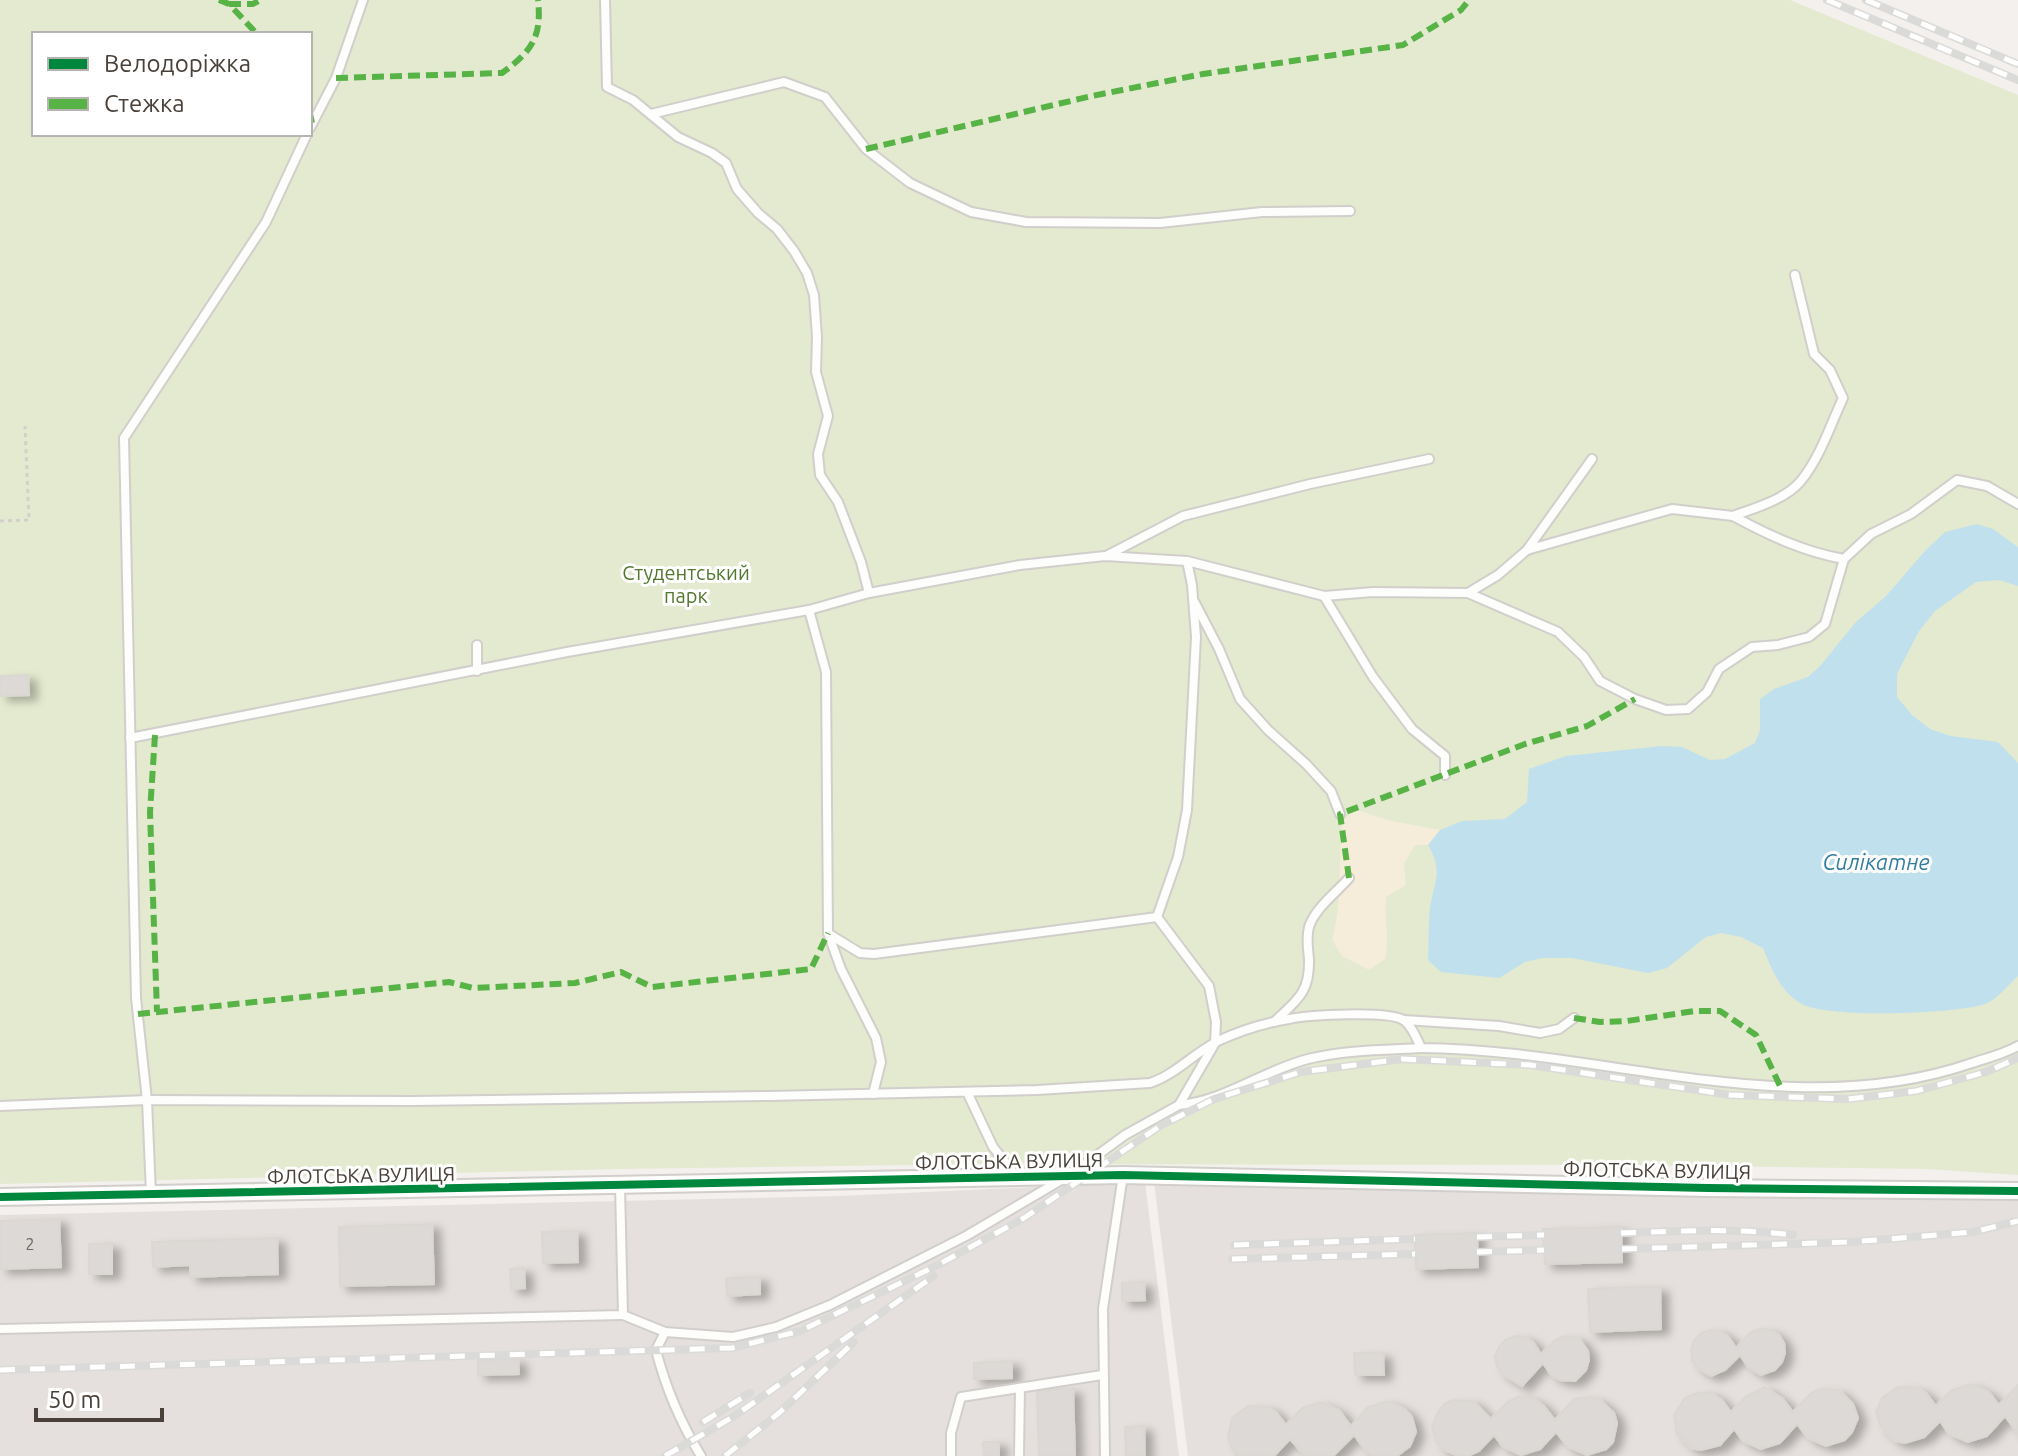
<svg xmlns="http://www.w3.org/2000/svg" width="2018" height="1456" font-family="Ubuntu,sans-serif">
	<defs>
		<filter id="shadow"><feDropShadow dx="8" dy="5" stdDeviation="4" flood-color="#0004"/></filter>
	</defs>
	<rect width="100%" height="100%" fill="#f3f0ed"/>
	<g fill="#e5e0dd">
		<polygon points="1145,1182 1179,1456 0,1456 0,1215 839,1196"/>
		<polygon points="1154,1182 2018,1197 2018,1456 1188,1456"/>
	</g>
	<path fill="#e3eacf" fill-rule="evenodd" d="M0,0H1790L2018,95V1175L1926,1169L1627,1165L984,1164L618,1169L0,1184ZM34,34H310V134H34Z"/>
	<path fill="#f5ecda" d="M1355,809L1387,820L1440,830L1428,845H1415L1404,864L1406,885L1386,897C1384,920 1390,937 1385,959L1369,970L1342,956L1332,940C1343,899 1338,863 1342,821Z"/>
	<path fill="#c1e0ed" d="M1977,524L1993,529L2018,547V586L1999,580L1976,582L1935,611L1919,631L1897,674V697L1912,715L1930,729L1951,736L1998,742L2018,763V976C2009,984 1997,1000 1985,1004C1956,1014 1824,1019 1800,1003C1779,989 1772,970 1763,948L1741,937L1721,933L1706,937L1667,968L1648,973L1572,958H1542L1525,962L1499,978L1441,972L1428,960C1429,943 1428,924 1430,907C1435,880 1443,871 1428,845L1440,830L1462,821L1505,819L1527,802L1529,769L1566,756L1662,746L1682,747L1710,760L1725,759L1755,743L1760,730V699L1774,689L1808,677L1820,666L1856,622L1886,596L1925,551L1945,532Z"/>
	<g fill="#dcd9d6" stroke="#dbd7d3" stroke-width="2" filter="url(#shadow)">
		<polygon points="28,675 29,695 0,696 0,676"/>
		<polygon points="59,1219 61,1267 0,1269 0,1221"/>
		<polygon points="432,1224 434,1284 340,1286 339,1227"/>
		<polygon points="1621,1227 1622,1262 1545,1264 1543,1229"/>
		<polygon points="577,1231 578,1262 543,1263 542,1232"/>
		<polygon points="1477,1233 1478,1267 1416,1269 1415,1235"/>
		<polygon points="277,1238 278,1274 190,1277 190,1265 153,1267 152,1242"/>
		<rect x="89" y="1244" width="23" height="30"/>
		<polygon points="524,1268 525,1288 511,1289 510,1269"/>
		<polygon points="760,1277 760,1294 727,1296 726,1278"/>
		<polygon points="1144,1282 1145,1300 1122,1301 1122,1283"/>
		<polygon points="1634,1287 1660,1287 1661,1329 1590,1332 1588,1289"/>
		<polygon points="1760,1329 1770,1330 1779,1335 1784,1343 1785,1353 1782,1362 1775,1370 1761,1375 1748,1367 1740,1355 1725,1370 1711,1376 1698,1368 1692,1360 1691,1350 1694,1340 1701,1333 1710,1330 1720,1331 1728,1336 1736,1348 1751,1332"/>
		<polygon points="1515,1336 1525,1337 1533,1342 1541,1354 1555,1340 1564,1336 1579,1338 1588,1351 1589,1360 1586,1370 1575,1381 1560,1380 1551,1375 1543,1363 1522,1386 1502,1374 1497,1366 1495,1356 1499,1347 1505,1340"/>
		<polygon points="1354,1353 1383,1353 1384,1375 1355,1375"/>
		<polygon points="518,1359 519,1374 478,1375 478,1360"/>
		<polygon points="1012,1361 1012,1378 974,1379 974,1363"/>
		<polygon points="1971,1384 1989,1392 1999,1405 2018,1385 2018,1434 2005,1416 1987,1436 1968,1442 1949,1434 1940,1421 1924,1437 1905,1443 1895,1441 1881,1427 1876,1412 1882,1398 1898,1387 1918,1388 1926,1393 1936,1406 1952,1390"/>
		<polygon points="1765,1387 1783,1399 1793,1412 1810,1394 1819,1389 1839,1390 1853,1404 1858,1418 1852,1432 1845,1440 1826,1446 1808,1438 1797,1424 1780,1443 1761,1449 1743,1441 1734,1429 1720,1445 1701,1450 1691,1448 1677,1434 1674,1415 1685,1398 1694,1394 1710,1392 1722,1400 1731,1412 1745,1397"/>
		<polygon points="1057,1389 1073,1389 1075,1456 1039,1456 1037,1392"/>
		<polygon points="1519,1396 1534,1399 1543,1405 1555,1420 1574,1399 1590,1397 1600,1400 1614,1413 1617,1423 1613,1442 1606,1449 1587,1455 1568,1447 1556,1432 1540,1449 1521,1455 1503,1447 1494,1435 1479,1451 1470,1455 1458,1456 1442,1449 1436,1441 1432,1426 1438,1412 1444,1404 1453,1400 1473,1401 1491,1419 1506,1403"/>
		<polygon points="1387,1401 1405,1409 1412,1417 1416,1432 1410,1446 1397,1456 1374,1456 1366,1451 1354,1435 1333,1456 1305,1456 1290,1439 1274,1456 1239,1456 1231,1446 1228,1437 1232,1418 1248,1406 1268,1407 1276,1412 1286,1425 1302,1408 1321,1402 1339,1410 1351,1426 1368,1407"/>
		<polygon points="1144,1426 1145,1456 1126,1456 1125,1427"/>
		<polygon points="983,1442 999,1442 999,1456 984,1456"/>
	</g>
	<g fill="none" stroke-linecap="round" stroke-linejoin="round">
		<g stroke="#d1cecb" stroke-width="12">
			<g id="lane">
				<polyline points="605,0 607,87 633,100 678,137 712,153 726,163 737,189 758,213 777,229 794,251 807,273 814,295 817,337 816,372 828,416 818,454 820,475 838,502 861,562 869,593"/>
				<polyline points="651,114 784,82 825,97 866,149 910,183 971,212 1026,222 1160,223 1262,212 1350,211"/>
				<polyline points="310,128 336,78 363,0"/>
				<path d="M1795,275L1814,354L1830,370L1843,398C1830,426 1820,458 1800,482C1784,500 1755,508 1733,516C1768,535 1804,552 1844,559L1871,534L1911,514L1957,480L1987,486L2018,504"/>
				<polyline points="1592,459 1527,550 1672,509 1733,516"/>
				<polyline points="1527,550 1498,575 1468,593 1558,632 1584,657 1600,681 1635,699 1666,710 1688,709 1707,692 1719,669 1752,647 1778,645 1809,637 1825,624 1844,559"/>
				<polyline points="1106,556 1183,516 1310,484 1429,459"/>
				<polyline points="1324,596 1373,677 1412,729 1445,756 1445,775"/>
				<polyline points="1195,603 1219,649 1240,699 1268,730 1306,764 1331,791 1340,814"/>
				<polyline points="809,610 826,672 828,933 841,969 876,1038 881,1062 873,1094"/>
				<polyline points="477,671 477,645"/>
				<polyline points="130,738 567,652 809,610 869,593 1020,565 1105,556 1187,561 1324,596 1373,592 1468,593"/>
				<polyline points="829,934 860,953 874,954 1157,917"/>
				<polyline points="1404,1020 1499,1026 1540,1033 1559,1029 1574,1018"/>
				<path d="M1274,1022C1297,1000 1310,993 1309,959C1308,948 1306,938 1309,927C1315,908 1336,893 1349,878"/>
				<polyline points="967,1092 993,1147 1016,1176"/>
				<path d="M1179,1105C1225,1101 1264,1070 1308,1059C1345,1050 1384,1050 1421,1048"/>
				<path d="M0,1106L147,1100L412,1101L769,1096L1037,1090L1150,1083C1175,1075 1194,1053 1218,1041C1241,1030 1264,1023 1289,1019C1308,1015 1391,1010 1405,1021C1413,1028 1417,1039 1421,1048C1604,1049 1793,1125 1972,1063C1987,1058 2004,1054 2018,1046"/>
				<polyline points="1073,1173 1125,1135 1179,1105 1215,1043 1216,1022 1209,986 1157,917 1178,857 1187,810 1196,637 1192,585 1187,561"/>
				<polyline points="151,1194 147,1100 136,998 124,438 266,222 307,134"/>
				<polyline points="623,1315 665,1332 733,1337 776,1327 830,1305 966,1236 1061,1180"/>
				<polyline points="0,1329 623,1315 620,1186"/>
				<path d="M665,1332L656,1350C666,1389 680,1422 701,1456"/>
				<polyline points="951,1456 951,1433 961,1397 1102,1375"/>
				<polyline points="1019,1456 1020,1388"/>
				<polyline points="1105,1456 1103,1309 1123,1175"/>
			</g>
		</g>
		<g stroke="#d1cecb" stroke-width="20">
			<polyline id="street" points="0,1197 1123,1175 1708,1188 2018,1191"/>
		</g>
		<polyline stroke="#d3d0cb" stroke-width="3" stroke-dasharray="4 4" stroke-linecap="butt" points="0,521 29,520 25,426"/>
		<use href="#lane" stroke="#fdfdfc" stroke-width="8"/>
		<use href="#street" stroke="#fdfdfc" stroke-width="16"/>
		<g stroke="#dadad9" stroke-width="8">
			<g id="rail">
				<polyline points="1827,0 2018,80"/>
				<polyline points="1866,0 2018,64"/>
				<path d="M1621,1233C1679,1231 1736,1228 1793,1235"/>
				<polyline points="1477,1237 1544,1235"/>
				<polyline points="1234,1245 1415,1239"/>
				<polyline points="1622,1249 1851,1242 1973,1232 2018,1221"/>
				<polyline points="1477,1252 1544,1250"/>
				<polyline points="1232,1259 1415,1254"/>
				<polyline points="0,1370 732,1348 800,1331 932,1268 1024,1218 1160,1126 1214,1099 1301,1072 1402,1059 1530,1065 1730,1095 1848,1099 1916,1091 1986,1072 2018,1058"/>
				<polyline points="703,1422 750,1393"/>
				<polyline points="665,1456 733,1417 934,1276"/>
				<polyline points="725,1456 779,1413 854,1342"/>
			</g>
		</g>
		<use href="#rail" stroke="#fff" stroke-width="5" stroke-dasharray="15" stroke-linecap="butt"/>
		<g stroke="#57b346" stroke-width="6" stroke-dasharray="12 6" stroke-linecap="butt">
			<polyline points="219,0 229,4 257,34"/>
			<polyline points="229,4 253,4 260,0"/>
			<path d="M336,78L502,73C532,51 542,37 538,0"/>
			<polyline points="310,114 312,123"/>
			<polyline points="866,149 1092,96 1203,74 1403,45 1461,10 1469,0"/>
			<polyline points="155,735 150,812 157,1012"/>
			<polyline points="1349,878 1340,814 1525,744 1587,726 1635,699"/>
			<polyline points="138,1014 449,982 473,988 575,983 621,972 652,987 811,969 828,933"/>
			<polyline points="1574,1018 1600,1022 1627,1021 1695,1011 1720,1011 1756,1035 1781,1088"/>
		</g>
		<g stroke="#fff" stroke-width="13">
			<polyline id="cycleway" points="0,1197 1123,1175 1708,1188 2018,1191"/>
		</g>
		<use href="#cycleway" stroke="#00873e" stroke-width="8"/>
	</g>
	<g text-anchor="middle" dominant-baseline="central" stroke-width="6" stroke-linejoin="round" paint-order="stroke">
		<g font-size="16" fill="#6e6861">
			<text x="30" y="1244">2</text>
		</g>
		<g font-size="20" fill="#52782e" stroke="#fff">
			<text x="686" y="572">Студентський<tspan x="686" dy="23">парк</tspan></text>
		</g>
		<g font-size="20" fill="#494139" stroke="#fff">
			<text transform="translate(1009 1161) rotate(-1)">ФЛОТСЬКА ВУЛИЦЯ</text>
			<text transform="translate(1657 1170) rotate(1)">ФЛОТСЬКА ВУЛИЦЯ</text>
			<text transform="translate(361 1175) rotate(-1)">ФЛОТСЬКА ВУЛИЦЯ</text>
		</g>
		<g font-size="22" font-style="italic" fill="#337da0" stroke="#fff">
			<text x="1876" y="861">Силікатне</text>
		</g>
	</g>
	<rect x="32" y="32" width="280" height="104" fill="#ffffff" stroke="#b6b3b0" stroke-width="2"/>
	<rect x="48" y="58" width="40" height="12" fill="#00873e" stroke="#b6b3b0" stroke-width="2"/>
	<text x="104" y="72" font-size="24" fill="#494139">Велодоріжка</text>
	<rect x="48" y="98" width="40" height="12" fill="#57b346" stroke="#b6b3b0" stroke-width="2"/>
	<text x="104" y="112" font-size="24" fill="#494139">Стежка</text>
	<path d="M36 1408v12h126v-12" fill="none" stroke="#494139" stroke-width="4"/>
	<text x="48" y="1408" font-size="24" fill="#494139" stroke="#ffffff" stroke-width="6" paint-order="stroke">50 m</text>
</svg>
